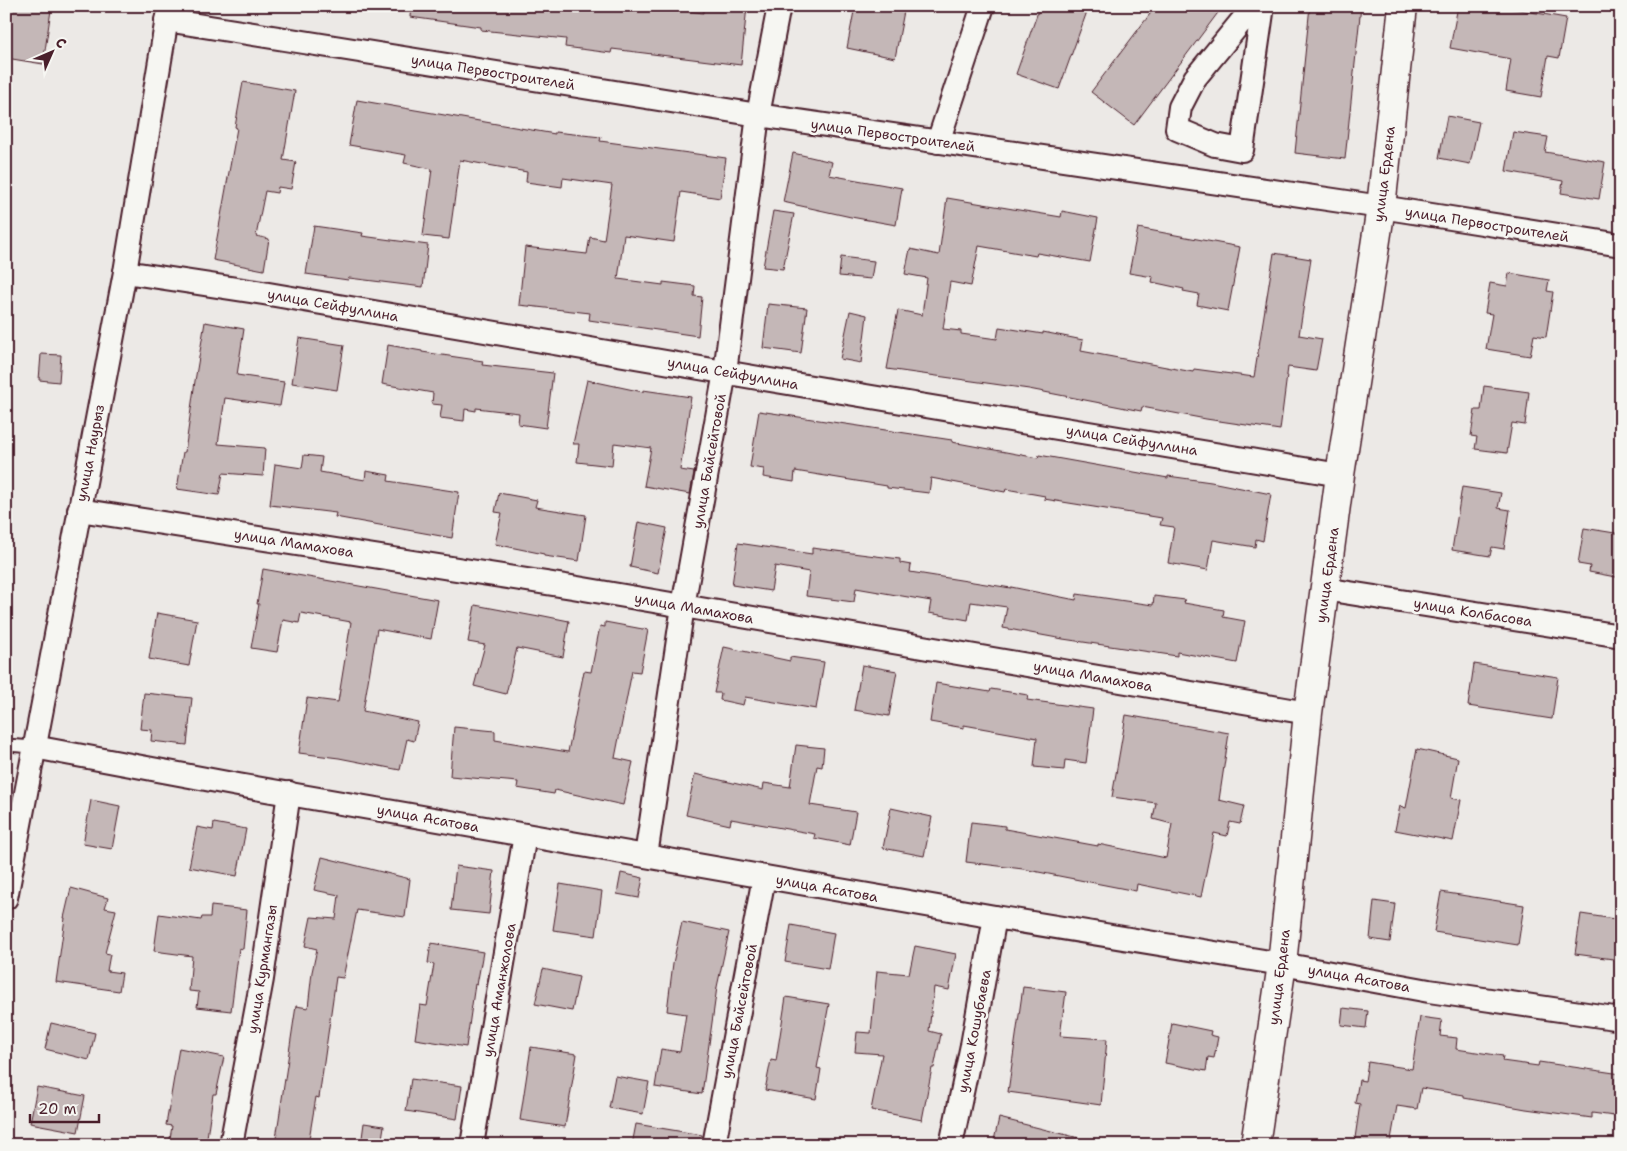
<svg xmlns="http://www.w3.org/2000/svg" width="1627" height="1151" font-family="'Shantell Sans',sans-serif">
	<rect width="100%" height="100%" fill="#ece9e6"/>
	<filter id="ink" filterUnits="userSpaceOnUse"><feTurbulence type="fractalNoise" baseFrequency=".02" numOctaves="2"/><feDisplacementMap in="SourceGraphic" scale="10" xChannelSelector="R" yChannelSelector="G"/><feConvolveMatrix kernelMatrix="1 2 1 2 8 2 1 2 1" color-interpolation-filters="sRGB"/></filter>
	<g filter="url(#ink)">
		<g fill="#c4b7b7" stroke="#4a1f2b">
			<polygon points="6,6 28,6 51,10 43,64 6,58"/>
			<polygon points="411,6 612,6 633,9 633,6 654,6 703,13 704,6 747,6 741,65 612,49 611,53 565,47 566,39 481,30 481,27 410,17"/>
			<polygon points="855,6 905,6 895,58 847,48"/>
			<polygon points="1040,6 1089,6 1059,89 1016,74"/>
			<polygon points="1156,6 1223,6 1134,125 1091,92"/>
			<polygon points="1310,6 1361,6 1345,159 1295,153"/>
			<polygon points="1458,6 1496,6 1566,18 1559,58 1548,56 1541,97 1506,91 1511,59 1450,48"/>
			<polygon points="243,82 295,91 283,160 296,162 291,189 278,187 277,193 265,191 256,236 269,239 264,270 213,260 237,128 235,127"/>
			<polygon points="357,100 555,134 555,132 601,137 600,141 726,158 720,198 681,192 674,242 624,235 618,279 663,285 663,282 695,286 694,296 702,297 698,336 589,320 590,313 519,305 525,247 587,254 590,237 604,240 612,185 563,178 562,187 526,182 527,172 460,160 449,239 423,236 432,169 404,163 406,155 349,145"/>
			<polygon points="1447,116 1479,122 1470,164 1439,158"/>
			<polygon points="1513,132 1548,137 1545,152 1605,162 1599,199 1561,193 1563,181 1506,171"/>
			<polygon points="793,153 832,162 829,175 902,188 896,225 851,217 783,202"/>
			<polygon points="947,198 1061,217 1062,211 1098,218 1090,262 1037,253 1036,256 979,246 971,286 950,282 943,329 961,331 961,334 997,339 999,327 1043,334 1043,332 1083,340 1081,351 1193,372 1194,369 1254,377 1274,253 1311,259 1299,335 1322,339 1316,371 1288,367 1280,430 1206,419 1142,407 1141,411 1029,389 887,369 898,310 922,315 927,278 905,274 910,249 939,255"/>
			<polygon points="773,211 794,214 783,269 763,267"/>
			<polygon points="314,226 363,233 362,236 428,245 423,287 349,278 348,280 306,274"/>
			<polygon points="1138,228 1240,247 1228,311 1197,305 1199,294 1183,291 1184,289 1152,282 1153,277 1129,273"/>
			<polygon points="841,257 874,261 871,279 839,276"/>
			<polygon points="1509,273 1549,280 1547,291 1553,292 1546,337 1534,335 1530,356 1486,349 1492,314 1485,313 1490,283 1507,286"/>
			<polygon points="768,304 807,308 801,353 763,348"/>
			<polygon points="850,311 867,315 861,363 840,359"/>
			<polygon points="205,322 244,329 237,375 284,382 280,406 225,398 218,444 265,448 263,476 223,473 219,495 177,489 183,452 185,452 195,381"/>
			<polygon points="299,338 344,345 337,390 292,383"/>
			<polygon points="388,345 422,351 422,352 483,361 482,365 553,373 546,428 518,424 519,413 476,408 476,411 465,409 464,421 440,418 442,405 432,404 433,393 382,384"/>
			<polygon points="41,354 61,355 59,382 39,380"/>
			<polygon points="587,380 643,392 643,390 691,397 680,470 694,472 690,494 644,486 651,448 614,443 612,466 577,462 579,444 573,444"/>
			<polygon points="1484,386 1529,392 1525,425 1512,423 1507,453 1475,449 1477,437 1471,436 1475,410 1481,410"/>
			<polygon points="759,411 952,440 952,442 1038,458 1039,455 1168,478 1168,476 1211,482 1271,494 1263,541 1256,539 1255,547 1213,540 1208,570 1168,563 1174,527 1160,525 1162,518 1044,499 1045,496 1006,489 1005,492 931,478 929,493 887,488 887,486 795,471 794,482 763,477 764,469 750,467"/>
			<polygon points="304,455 322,457 320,472 365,480 366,471 389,475 388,481 459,492 452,538 335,517 336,513 270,505 275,464 302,468"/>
			<polygon points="1462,487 1501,493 1498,508 1510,510 1504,549 1492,547 1490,556 1452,550"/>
			<polygon points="499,493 537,500 535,507 586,515 579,561 544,556 544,554 495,544 502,513 495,512"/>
			<polygon points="638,522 667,528 658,573 630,567"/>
			<polygon points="1584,528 1621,534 1621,578 1589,572 1590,566 1578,564"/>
			<polygon points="738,543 812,554 812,548 900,559 900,563 911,565 910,572 1011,588 1011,587 1076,600 1077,594 1153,605 1154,596 1185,600 1184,603 1224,610 1223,617 1245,621 1237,663 1177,652 1177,656 1063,639 1003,628 1007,607 971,602 968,620 929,613 931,601 856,588 854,602 806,596 809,572 775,566 771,591 732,585"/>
			<polygon points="263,569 438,600 431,639 377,629 363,711 418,722 414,741 407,739 400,770 339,758 299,753 307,698 338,702 351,622 301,613 299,623 283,620 277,652 251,648 259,604 257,604"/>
			<polygon points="475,605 539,617 539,615 569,621 563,657 517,648 506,694 474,686 485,645 468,642"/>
			<polygon points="157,613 197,620 189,666 149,659"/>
			<polygon points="605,622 648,630 640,672 632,671 615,758 633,762 623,805 555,790 554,794 517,788 518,782 450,776 454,727 495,731 495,740 568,752 584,671 591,672 600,626 605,627"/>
			<polygon points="724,647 790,661 790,657 824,662 816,709 745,697 743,705 720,700 721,693 714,693"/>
			<polygon points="1474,664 1558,677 1552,719 1468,706"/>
			<polygon points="862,665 897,671 889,716 854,710"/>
			<polygon points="936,683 990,692 991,689 1028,695 1027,700 1093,709 1086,763 1065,760 1064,770 1034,767 1037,738 964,725 964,728 930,722"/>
			<polygon points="144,693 192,698 187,745 151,741 152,730 140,729"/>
			<polygon points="1126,715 1229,733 1219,800 1244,806 1240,824 1230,822 1227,836 1214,833 1201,897 1137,884 1136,891 1023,869 966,862 971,822 1005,826 1005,829 1098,846 1098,844 1166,858 1172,824 1153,819 1156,803 1112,797"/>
			<polygon points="796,745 824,748 822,767 817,766 810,805 856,812 850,845 814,838 815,834 731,819 730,825 686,815 695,774 763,790 764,783 790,787"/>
			<polygon points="1417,749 1458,758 1451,798 1461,800 1453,841 1395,830 1400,806 1406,808"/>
			<polygon points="91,800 120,806 112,849 83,844"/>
			<polygon points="891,808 932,817 924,856 883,848"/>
			<polygon points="214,823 246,829 237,876 189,867 197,827 213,830"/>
			<polygon points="322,857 410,879 405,917 357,910 343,978 336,977 319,1098 316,1097 308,1145 275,1145 296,1006 308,1008 312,972 317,949 305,946 311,917 336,919 339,895 314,890"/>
			<polygon points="456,866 494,871 489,914 451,910"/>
			<polygon points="621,873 643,878 639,898 617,894"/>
			<polygon points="560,884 602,891 596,936 553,930"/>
			<polygon points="71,888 108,898 105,908 116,910 105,953 110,954 107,971 122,973 119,991 56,982 65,918 64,918"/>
			<polygon points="1441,892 1524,905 1518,945 1434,932"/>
			<polygon points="1374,901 1395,904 1390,942 1370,939"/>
			<polygon points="211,906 247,910 243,949 239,948 231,1011 197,1007 199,992 189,991 192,956 154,951 159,914 201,920 202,917 210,917"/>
			<polygon points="1581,914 1621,920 1621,960 1575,954"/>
			<polygon points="682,922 729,932 717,987 702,1094 655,1087 661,1049 680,1052 686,1014 667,1011 673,963"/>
			<polygon points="791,925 834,933 828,969 785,962"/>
			<polygon points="431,943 483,952 477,985 475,984 466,1047 415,1039 420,1005 427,1006 434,964 428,963"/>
			<polygon points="915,946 956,954 949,990 934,987 929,1031 941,1034 934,1068 932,1068 922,1120 871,1110 882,1054 855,1052 857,1032 871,1033 877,971 909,974"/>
			<polygon points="543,969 579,977 572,1011 535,1004"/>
			<polygon points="1023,987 1066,992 1060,1036 1107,1039 1101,1105 1008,1092"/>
			<polygon points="786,997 829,1004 817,1068 821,1069 816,1099 765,1090 771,1060 776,1061"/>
			<polygon points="1343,1008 1368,1011 1366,1028 1341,1025"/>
			<polygon points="1420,1017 1442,1020 1440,1036 1457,1038 1456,1049 1503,1056 1502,1061 1538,1066 1539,1062 1621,1074 1621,1117 1592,1113 1592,1118 1526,1109 1464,1098 1464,1095 1421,1088 1417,1109 1397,1106 1390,1145 1354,1145 1360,1104 1355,1103 1359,1080 1365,1081 1368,1062 1412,1069"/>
			<polygon points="51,1023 95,1033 89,1060 45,1049"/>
			<polygon points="1172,1023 1211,1031 1210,1035 1218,1037 1214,1058 1208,1057 1206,1071 1165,1063"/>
			<polygon points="531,1047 577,1054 565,1127 520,1120"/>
			<polygon points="179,1048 224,1057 216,1094 213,1094 206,1145 169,1145 172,1126 166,1125"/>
			<polygon points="615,1076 649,1082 643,1114 609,1108"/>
			<polygon points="411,1079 462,1086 457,1119 406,1111"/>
			<polygon points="37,1087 85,1096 78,1132 30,1123"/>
			<polygon points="999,1118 1079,1138 1078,1145 993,1145"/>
			<polygon points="364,1123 384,1126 381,1145 361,1145"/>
			<polygon points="636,1124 702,1135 701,1145 632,1145"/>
		</g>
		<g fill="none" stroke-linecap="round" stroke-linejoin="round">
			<g stroke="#4a1f2b" stroke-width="15">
				<polyline id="service" points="6,745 34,747"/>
			</g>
			<g stroke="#4a1f2b" stroke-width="26">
				<g id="minor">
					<polyline points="1254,6 1195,78 1180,107 1177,129 1215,145 1242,150 1263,6"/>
					<polyline points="166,20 758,115 1381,207 1621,245"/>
					<polyline points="938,142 983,6"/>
					<polyline points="125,272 263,293 776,381 1340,475"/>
					<polyline points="79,510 572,587 1308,713"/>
					<polyline points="1325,591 1337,591 1621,636"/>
					<polyline points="34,747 238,785 995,917 1282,964 1429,991 1621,1019"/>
					<polyline points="646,856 683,606 725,372 758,115 779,6"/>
					<polyline points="6,898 125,272 169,6"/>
					<polyline points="231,1145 262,979 289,793"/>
					<polyline points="472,1145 525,835"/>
					<polyline points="714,1145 764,877"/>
					<polyline points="951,1145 972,1045 995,917"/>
				</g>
			</g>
			<g stroke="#4a1f2b" stroke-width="31">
				<polyline id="tertiary" points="1255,1145 1282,964 1308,713 1340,475 1381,207 1403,6"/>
			</g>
			<use href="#service" stroke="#f6f6f2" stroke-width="11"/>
			<use href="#minor" stroke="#f6f6f2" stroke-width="22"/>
			<use href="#tertiary" stroke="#f6f6f2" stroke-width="28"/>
		</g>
	</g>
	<g text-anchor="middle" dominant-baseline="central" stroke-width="5" stroke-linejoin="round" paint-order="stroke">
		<g font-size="14" fill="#4a1f2b" stroke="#f6f6f2">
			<text transform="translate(493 72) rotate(9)">улица Первостроителей</text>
			<text transform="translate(893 135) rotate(8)">улица Первостроителей</text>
			<text transform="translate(1384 174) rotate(-83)">улица Ердена</text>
			<text transform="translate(1487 224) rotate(9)">улица Первостроителей</text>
			<text transform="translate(333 305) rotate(10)">улица Сейфуллина</text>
			<text transform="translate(733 373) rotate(10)">улица Сейфуллина</text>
			<text transform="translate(1132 440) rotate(9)">улица Сейфуллина</text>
			<text transform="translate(90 453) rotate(-79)">улица Наурыз</text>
			<text transform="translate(709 461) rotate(-80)">улица Байсейтовой</text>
			<text transform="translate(294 543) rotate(9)">улица Мамахова</text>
			<text transform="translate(1327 575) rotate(-82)">улица Ердена</text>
			<text transform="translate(694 608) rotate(10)">улица Мамахова</text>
			<text transform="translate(1473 612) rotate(9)">улица Колбасова</text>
			<text transform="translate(1093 676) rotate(10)">улица Мамахова</text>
			<text transform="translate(428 818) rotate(10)">улица Асатова</text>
			<text transform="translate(827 888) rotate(10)">улица Асатова</text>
			<text transform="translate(262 969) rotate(-81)">улица Курмангазы</text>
			<text transform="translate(1279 977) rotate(-83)">улица Ердена</text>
			<text transform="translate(1359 978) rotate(10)">улица Асатова</text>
			<text transform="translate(499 990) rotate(-80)">улица Аманжолова</text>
			<text transform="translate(739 1011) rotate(-79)">улица Байсейтовой</text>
			<text transform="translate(974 1031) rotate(-79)">улица Кошубаева</text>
		</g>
	</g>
	<rect width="1627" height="1151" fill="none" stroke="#f6f6f2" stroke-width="25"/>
	<rect x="12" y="12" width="1602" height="1126" fill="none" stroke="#4a1f2b" stroke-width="2" filter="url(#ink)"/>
	<g transform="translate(52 52) rotate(45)" stroke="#f6f6f2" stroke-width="4" paint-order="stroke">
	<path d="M0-4L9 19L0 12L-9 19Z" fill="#4a1f2b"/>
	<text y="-8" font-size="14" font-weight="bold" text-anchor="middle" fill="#4a1f2b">С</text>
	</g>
	<path d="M30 1114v8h69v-8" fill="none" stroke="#4a1f2b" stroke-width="2.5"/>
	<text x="38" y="1114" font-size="15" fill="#4a1f2b" stroke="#f6f6f2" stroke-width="4" paint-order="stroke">20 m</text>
</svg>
